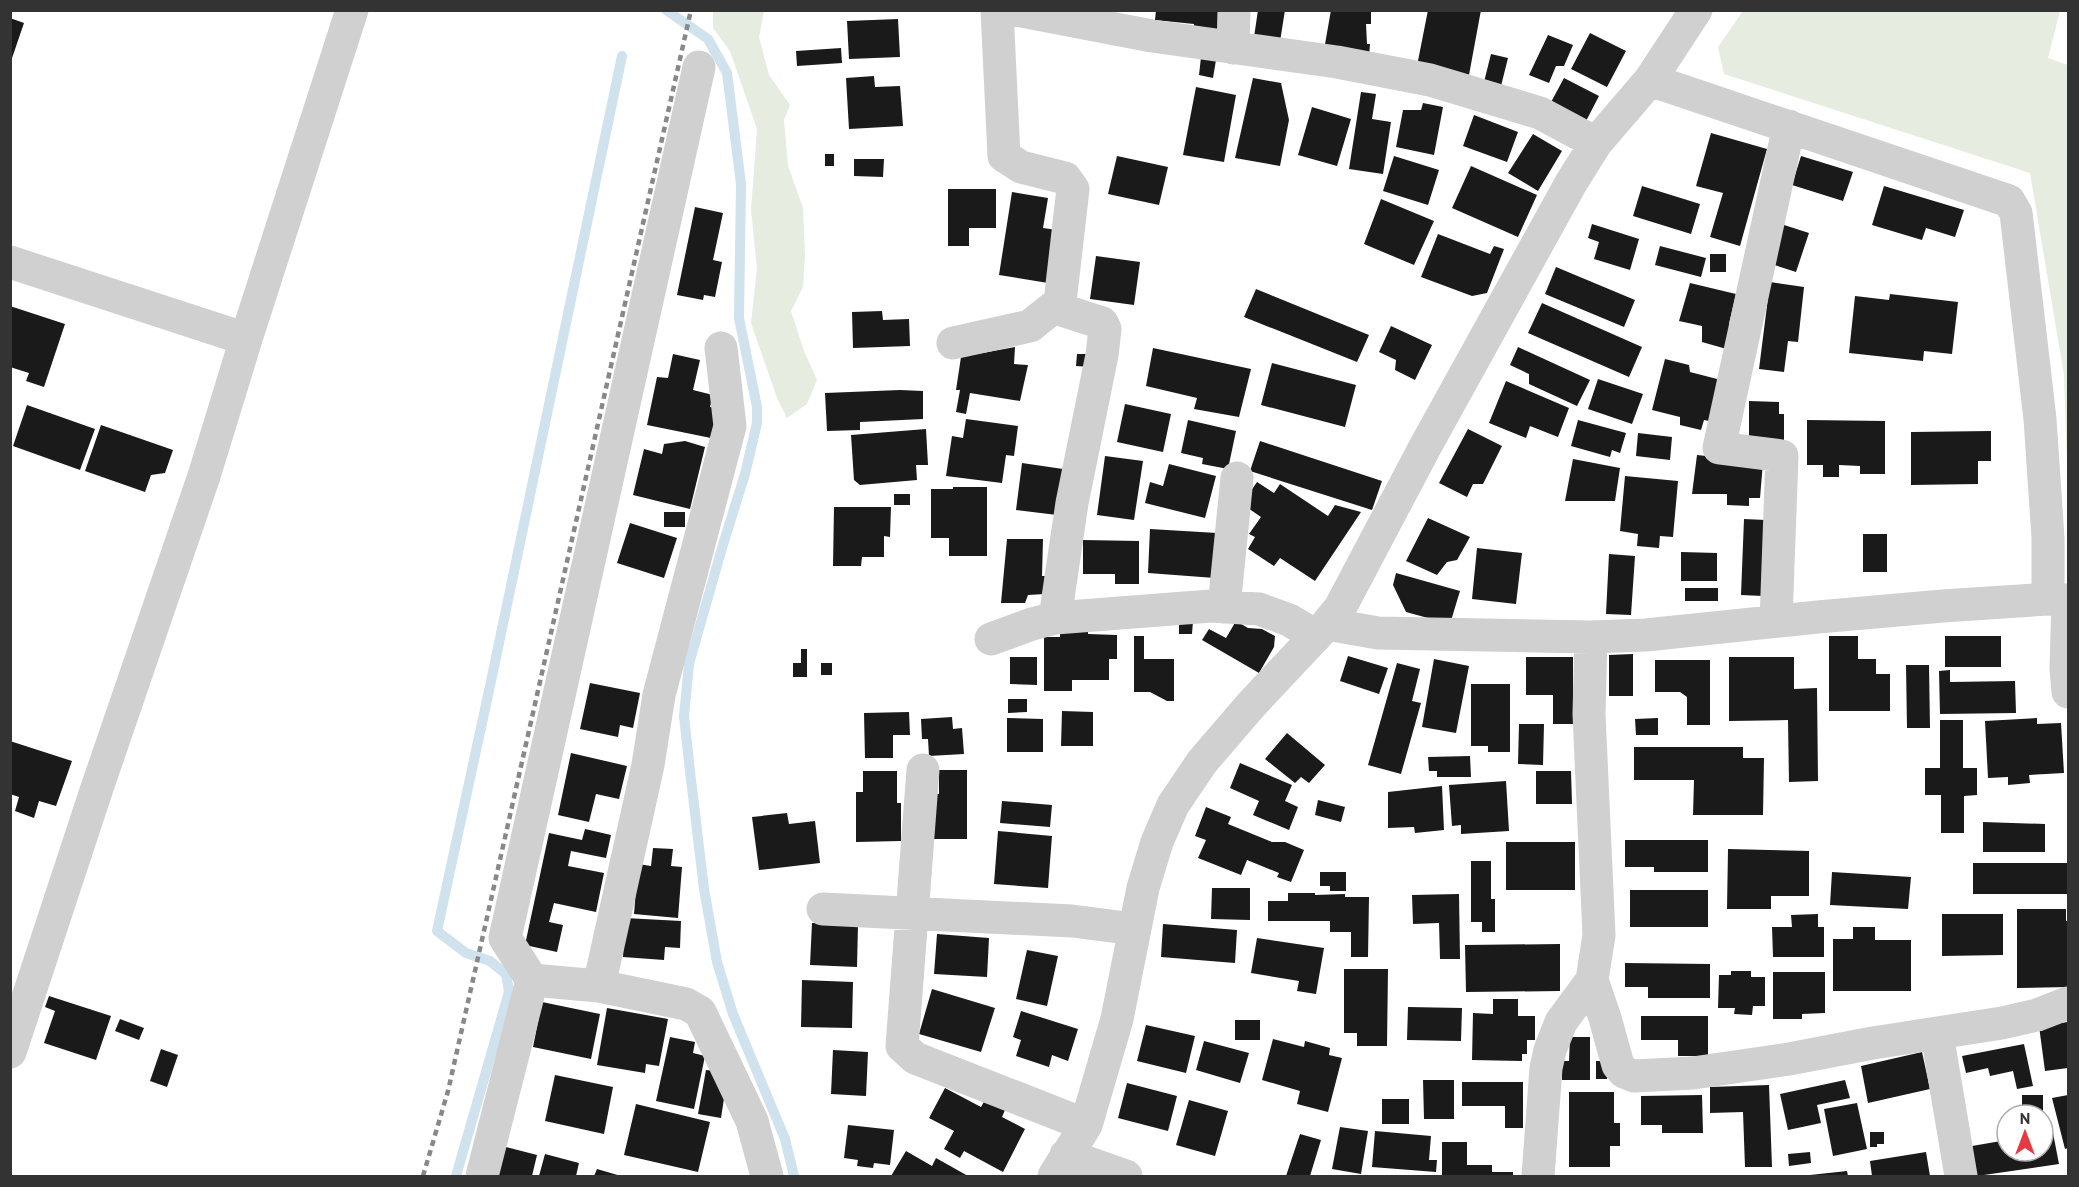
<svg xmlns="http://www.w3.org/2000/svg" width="2079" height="1187" viewBox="0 0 2079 1187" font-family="'PT Sans',sans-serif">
<rect width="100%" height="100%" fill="#fff"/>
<path fill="#e6ecdf" d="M713 11H764L759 37 769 75 790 105 784 120 788 166 803 208 805 255 803 287 791 311 804 351 817 380 807 404 787 418 777 398 751 323 757 268 751 210 757 129 730 51 713 28Z
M1743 11H2060L2048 58 2068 65V495L2064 375 2030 173 1724 74 1718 47Z"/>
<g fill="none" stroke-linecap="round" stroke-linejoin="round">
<path stroke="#cfe2ee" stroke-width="10" d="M666 10 708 39 727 73 741 184 739 318 757 407V423L745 474 722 548 689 664 684 716 690 771 704 889 717 962 733 1014 785 1139 794 1176
M456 1176 509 992 506 974 490 961 466 953 437 931 490 686 622 56"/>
</g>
<path fill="#1a1a1a" d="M1156 10H1225L1222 35 1194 32V24L1155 20Z
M1258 10H1285L1279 48 1253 44Z
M1331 10H1371V24H1366L1367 44H1370L1369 57 1324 50Z
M1428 10H1481L1469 75 1417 66Z
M10 18 24 23 11 61H10Z
M898 19 900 57 849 59 847 21Z
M1590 33 1626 51 1607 87 1571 69Z
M1548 35 1573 45 1564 66H1556L1549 83 1529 75Z
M841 48 842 63 797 66 796 51Z
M1491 54 1508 58 1500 90 1483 86Z
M1201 57 1216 60 1213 78 1199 75Z
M874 76 875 87 900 86 903 126 849 129 846 78Z
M1253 78 1281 83 1289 120 1280 166 1235 158Z
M1564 78 1599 96 1585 123 1550 104Z
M1196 87 1236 95 1224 162 1183 155Z
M1361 92 1376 94 1372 119 1391 122 1383 174 1349 169Z
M1423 103 1443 107 1434 155 1396 147 1403 110H1421Z
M1312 107 1351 119 1337 166 1298 155Z
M1474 115 1518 132 1507 162 1463 146Z
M1711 133 1767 149 1740 246 1710 237 1723 193 1696 186Z
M1533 134 1562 151 1538 191 1508 173Z
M825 154H834V166H825Z
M1117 156 1168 167 1159 205 1108 194Z
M1394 156 1439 170 1428 205 1383 191Z
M1801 156 1853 172 1843 201 1792 185Z
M854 159H884L883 177 854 176Z
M1471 166 1537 195 1518 237 1452 208Z
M1642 186 1700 204 1691 234 1633 216Z
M1884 186 1964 210 1955 237 1926 228 1922 240 1872 225Z
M948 189H996V228H969V246H948Z
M1012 192 1048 198 1043 228 1057 230 1048 283 999 275Z
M1381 199 1434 221 1414 265 1364 244Z
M695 207 723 213 713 260 722 262 715 297 704 295 703 300 677 295Z
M1592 224 1639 239 1630 270 1594 259 1599 242 1588 238Z
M1781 224 1809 233 1796 272 1768 263Z
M1438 234 1490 254 1494 246 1504 249 1487 293 1472 296 1421 277Z
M1660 246 1706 258 1701 277 1655 265Z
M1710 254H1726V272H1710Z
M1096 256 1140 262 1134 305 1090 299Z
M1556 267 1635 300 1624 327 1545 294Z
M1770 282 1804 287 1798 342 1788 341 1784 372 1759 369Z
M1690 283 1736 294 1729 324 1737 327 1730 350 1702 342V326L1679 321Z
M1256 289 1369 335 1357 362 1244 317Z
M1890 294 1958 302 1952 354 1924 351 1923 361 1849 353 1855 296 1889 300Z
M1542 303 1642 347 1629 377 1528 333Z
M10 306 65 324 44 387 26 381 29 373 10 367Z
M882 311 883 320 909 319 910 346 853 348 852 312Z
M1391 326 1432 345 1415 380 1395 370 1396 360 1379 352Z
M1015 347 1014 364 1028 365 1020 401 970 393 966 414 956 412 960 390H956L961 357Z
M1518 347 1590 380 1577 406 1529 384V374L1510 365Z
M1153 348 1251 369 1239 417 1194 409 1197 398 1146 386Z
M673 354 700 360 693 390 713 395 710 407 718 408 711 438 647 425 657 377 668 378Z
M1077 354H1090V367L1076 366Z
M1665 359 1689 365 1690 372 1721 380 1714 422 1704 420 1701 430 1680 425V417L1652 410Z
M1272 363 1356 385 1345 427 1261 405Z
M1598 379 1643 394 1632 424 1588 409Z
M1506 381 1569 408 1558 437 1530 426 1526 438 1489 423Z
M900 390 923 391V419L860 422V430L827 431 825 393Z
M1749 401 1779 402V414H1784V441H1749Z
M1125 404 1171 414 1163 452 1117 442Z
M27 405 95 429 80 470 13 446Z
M966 419 1018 426 1014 456 1006 455 1002 483 946 476 952 436 963 438Z
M1188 420 1236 431 1228 469 1202 464 1203 458 1181 453Z
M1578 420 1626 433 1620 453 1612 450 1610 457 1571 446Z
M1807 420 1885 421V474H1860V466L1839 465V477H1823V465H1807Z
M101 425 173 450 165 473 151 475 145 492 85 471Z
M926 429 928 465H916L917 480 860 485 854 480 851 435Z
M1468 429 1502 446 1483 484H1473L1467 497 1439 483Z
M1991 431V461H1978V484L1911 485V432Z
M1638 433 1672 437 1670 460 1636 456Z
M685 441 705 447 690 509 633 495 644 449 662 454 664 444Z
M1260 441 1382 481 1372 510 1250 471Z
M1697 455 1763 462 1760 498H1749V506L1727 505V494H1692Z
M1105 456 1143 461 1134 520 1097 515Z
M1573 459 1620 468 1615 501H1565Z
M1022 463 1063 469 1057 515 1016 510Z
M1169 464 1216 476 1205 518 1145 503 1150 482 1163 486Z
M1625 476 1678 481 1673 537 1660 536 1659 548 1637 546 1638 534 1620 531Z
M1257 482 1274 493 1280 484 1328 516 1335 505 1361 512 1315 581 1280 558 1274 566 1248 549 1255 537 1249 534 1261 517 1242 504Z
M953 487H987V556H949V538H931V489H953Z
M894 494H910V505H894Z
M834 507H891L890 537 884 536V557H862L861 566H833Z
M664 512H685V527H664Z
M1428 518 1470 537 1457 560 1447 562 1437 575 1406 561Z
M1744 519 1766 520 1763 596 1741 595Z
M630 523 677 538 664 578 617 563Z
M1150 529 1217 533 1215 578 1148 573Z
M1863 534H1887V572H1863Z
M1007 539H1043L1042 576H1045V594L1028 595 1025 603H1001Z
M1083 540 1139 541V584H1115V574H1083Z
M1477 548 1522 553 1516 604 1472 599Z
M1681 552 1717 553V581H1681Z
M1609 554 1635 556 1631 615 1606 614Z
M1396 573 1460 591 1450 624 1406 612 1393 585Z
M1685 588H1718V601H1685Z
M1179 621H1193L1192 634H1179Z
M1236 621 1248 628 1262 629 1275 636 1274 647 1259 673 1202 640 1209 629 1226 638Z
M1060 631H1088V634L1117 635V659H1109V680H1072V691H1044V637H1060Z
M1134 636H1144V659H1174V701H1167L1150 692H1134Z
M1829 636H1858V659H1876V674H1890V711H1829Z
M1945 636H2001V667H1945Z
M801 649H807V677H793V663H801Z
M1633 654V696H1609V655Z
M1348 656 1388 668 1379 694 1340 681Z
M1010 657H1037V685L1010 684Z
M1526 657H1573V724H1553V695H1526Z
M1729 657H1794V689L1817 688 1818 781 1789 782 1788 720 1729 721Z
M1434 659 1469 666 1456 733 1422 727Z
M1655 660H1710V725H1687V697L1680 692H1655Z
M821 663H832V675H821Z
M1397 663 1420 669 1412 701 1421 703 1401 774 1368 765Z
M1906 665H1929L1930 728H1907Z
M1950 670V682L2015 681 2016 713 1940 714 1939 671Z
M590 683 640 693 633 728 620 725 618 737 580 729Z
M1471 684H1510V752H1488V746H1471Z
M1008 699H1027V712L1008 713Z
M1062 711 1093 712V746H1061Z
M909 712 910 735H893V758H865L864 713Z
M952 717 953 729 962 728 964 754 929 756 928 739H922L921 719Z
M1007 718 1043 719V752H1007Z
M1658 718V735H1636L1635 719Z
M2037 718V724L2061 723 2064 773 2029 775 2030 783 2008 785V777L1988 778 1985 721Z
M1940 720H1963V768H1977V795L1964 796V833H1941V795H1925V768H1940Z
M1519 724H1544L1543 765 1518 764Z
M1287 733 1325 765 1309 783 1301 777 1295 783 1265 759Z
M10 741 72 761 56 806 39 801 34 818 15 811 19 797 10 794Z
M1634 747H1743V758H1764L1763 815H1693L1694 780H1634Z
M571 753 627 766 619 799 596 794 589 822 558 815Z
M1470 756 1471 777H1437V771H1429L1428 757Z
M1240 763 1292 785 1285 801 1298 807 1289 830 1253 815 1259 801 1230 788Z
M939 770H967V839H930V794H939Z
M863 771H897V803H901V841L856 842V792H863Z
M1536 771H1571L1572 804H1536Z
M1506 781 1509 831 1461 834V825L1452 826 1449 785Z
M1442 786 1444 830 1415 833 1414 827 1388 828V792Z
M1318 800 1345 807 1341 822 1315 815Z
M1002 801 1052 805 1050 827 1000 823Z
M1206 807 1231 817 1228 824 1272 842H1285L1304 850 1291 882 1277 877 1279 873 1247 860 1241 875 1198 858 1206 840 1195 836Z
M787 813 789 824 815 821 820 863 759 870 752 817Z
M1983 822 2045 824V852H1983Z
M585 829 611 835 606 858 571 851 568 866 604 873 596 912 554 903 549 922 563 925 557 952 525 945 549 833 582 840Z
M998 831 1052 836 1048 888 994 884Z
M1625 840H1708V872H1654V867H1625Z
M1506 842H1575V890H1506Z
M653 848 673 849 671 866 682 867 678 918 634 914 638 864 651 866Z
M1728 849 1809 851V896H1771V909H1727Z
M1471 861H1491V899H1495V932H1482V922H1471Z
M1973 863H2068V894H1973Z
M1320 872H1346V891H1330V886H1320Z
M1832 872 1911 877 1908 909 1830 905Z
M1212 888H1250V920L1211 919Z
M1630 890H1708V927H1630Z
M1288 893H1315V895L1345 894V897H1369L1368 957H1351V932H1330V921H1268V901H1288Z
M1459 894 1460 959H1440L1439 923 1413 924 1412 895Z
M2017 909H2066V921H2068V987L2017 988Z
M1818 914V927H1824V957H1773L1772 927H1792L1791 915Z
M1942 914H2003V955L1942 956Z
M625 918 681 921 680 948 665 947 664 960 623 957Z
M812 923 858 924 857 967 810 965Z
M1163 924 1237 930 1235 963 1161 957Z
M1853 927H1875V940H1911V991H1833V939H1853Z
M937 934 989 938 987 977 934 974Z
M1257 938 1324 948 1316 994 1297 991 1299 981 1251 973Z
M1560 944V991L1466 992 1465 945Z
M1027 950 1058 956 1047 1006 1016 999Z
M1625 963 1710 964V998H1648V987H1625Z
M1344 969H1388L1387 1046H1357V1033H1344Z
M1731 971H1751V977H1765V1006H1753L1752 1015 1734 1014 1735 1008H1718L1719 975H1731Z
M1773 972H1825V1013L1802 1014V1019H1773Z
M802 980 853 982 852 1028 801 1027Z
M932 989 995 1008 981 1052 919 1034Z
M49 996 111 1016 96 1060 44 1043 55 1011 45 1007Z
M1493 999H1518V1016H1535V1040H1527V1054H1522V1061L1472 1060 1473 1013 1493 1014Z
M542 1002 600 1014 591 1059 533 1047Z
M1408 1007 1462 1008 1461 1041 1407 1040Z
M607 1008 668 1019 659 1066 646 1064 645 1073 597 1065Z
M1021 1011 1078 1029 1068 1061 1052 1055 1049 1067 1016 1056 1021 1040 1013 1037Z
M1641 1016H1708V1056H1678V1040H1641Z
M120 1019 144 1028 139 1040 115 1031Z
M1235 1020H1260V1040H1235Z
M2068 1022V1068L2045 1071 2039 1026Z
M1146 1025 1195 1036 1186 1073 1137 1061Z
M670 1037 695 1042 693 1053 705 1056 694 1109 656 1101Z
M1570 1037H1590V1080H1562V1061H1569Z
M1273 1039 1304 1047 1305 1041 1330 1048 1329 1055 1342 1058 1328 1112 1297 1104 1300 1091 1262 1080Z
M1204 1041 1249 1053 1240 1083 1196 1070Z
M2024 1044 2033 1086 2017 1089 2013 1071 1990 1076 1988 1068 1966 1073 1962 1056Z
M161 1049 178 1055 167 1087 150 1081Z
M833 1050 868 1052 866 1096 831 1094Z
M1922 1052 1930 1089 1868 1103 1861 1066Z
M1596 1061H1607V1079H1596Z
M706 1070 717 1071 725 1092 721 1118 698 1114Z
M555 1075 613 1087 604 1134 545 1121Z
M1423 1080H1454V1119H1424Z
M1845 1080 1850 1098 1817 1105 1821 1123 1788 1130 1780 1094Z
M1462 1082H1523V1128H1505V1106H1462Z
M1127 1083 1177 1096 1168 1131 1118 1118Z
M1769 1085 1772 1167H1745L1743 1112 1710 1113V1087Z
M945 1088 981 1107 985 1100 1005 1110 1002 1117 1025 1129 1003 1172 964 1151 960 1158 944 1149 954 1131 929 1118Z
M1569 1092H1614V1123H1620V1146H1610V1167H1569Z
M1702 1095 1703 1133H1662V1125H1641V1096Z
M2022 1095H2043V1111H2034L2033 1115H2022Z
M2068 1095V1148L2065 1149 2052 1098Z
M1382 1099H1409V1124H1382Z
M1189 1100 1228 1111 1215 1156 1176 1145Z
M1857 1103 1867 1149 1833 1156 1824 1109Z
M636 1104 710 1122 698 1172 624 1155Z
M848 1125 894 1130 890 1165 874 1163 873 1168 857 1166 858 1160 844 1158Z
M1340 1127 1368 1131 1361 1174 1332 1169Z
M1375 1131 1431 1136 1429 1160H1437L1436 1172 1372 1167Z
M1870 1132H1884V1144H1877V1147H1870Z
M2053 1133 2059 1164 1977 1176 1972 1146 2007 1140V1151H2043V1134Z
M1300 1134 1321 1140 1310 1176H1286Z
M1442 1142H1467V1165H1492V1172H1513V1176H1442Z
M506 1147 537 1155 532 1176H490Z
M906 1151 932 1166 936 1158 968 1176H891Z
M1810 1152 1811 1163 1789 1166 1788 1154Z
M1926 1152 1930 1176H1872L1870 1161Z
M545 1154 579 1163 576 1176H539Z
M597 1169 621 1176H594Z
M1847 1171 1848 1176H1811L1810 1175Z"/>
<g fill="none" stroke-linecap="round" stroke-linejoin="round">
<path stroke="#d0d0d0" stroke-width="33" d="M997 10 1004 156 1021 167 1065 178 1073 189 1060 302 1062 310 1102 323 1105 329 1102 355 1072 503 1055 618 1211 606 1259 609 1289 620 1316 636
M1016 10 1152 36 1337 62 1430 80 1540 113 1596 143
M1233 48 1234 10
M1650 80 2009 201 2016 213 2040 419 2048 538V599
M10 262 246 339
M953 343 1030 326 1060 302
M2068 600 2066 669 2068 692
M1224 607 1237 478
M1776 621 1782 456 1719 448 1789 126
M1327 624 1378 633 1591 637 1646 635 1818 617 1943 606 2048 599 2068 600
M991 639 1032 624 1055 618
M923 770 902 1046 915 1058 1086 1125
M823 909 1072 921 1134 929
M532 980 599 986 686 1004 700 1012 752 1121 767 1176
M1592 980 1605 1018 1618 1065 1624 1072 1634 1076 1693 1073 1789 1059 1873 1043 2002 1023 2037 1015 2068 1003
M599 986 648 765 659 695 730 426 721 348
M1937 1034 1961 1176
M10 1052 97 788 204 476 246 339 352 10
M1066 1155 1126 1176
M482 1176 532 980 505 938 699 67
M1054 1176 1086 1125 1117 1019 1143 888 1157 842 1173 805 1202 762 1251 705 1327 624 1340 608 1425 447 1571 183 1596 143 1650 80 1696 10
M1538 1176 1546 1068 1550 1050 1561 1022 1592 980 1599 935 1589 714 1591 637"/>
<path stroke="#888" stroke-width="4.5" stroke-dasharray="6 4.5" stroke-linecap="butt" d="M423 1176 448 1091 691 10"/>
</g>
<rect width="2079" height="1187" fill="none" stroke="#333333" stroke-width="24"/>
<g transform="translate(2025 1133)"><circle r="28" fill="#ffffff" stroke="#adadad" stroke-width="1.5"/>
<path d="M0-4.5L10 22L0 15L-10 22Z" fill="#e63946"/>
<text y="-9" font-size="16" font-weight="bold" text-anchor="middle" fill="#333333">N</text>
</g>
</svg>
